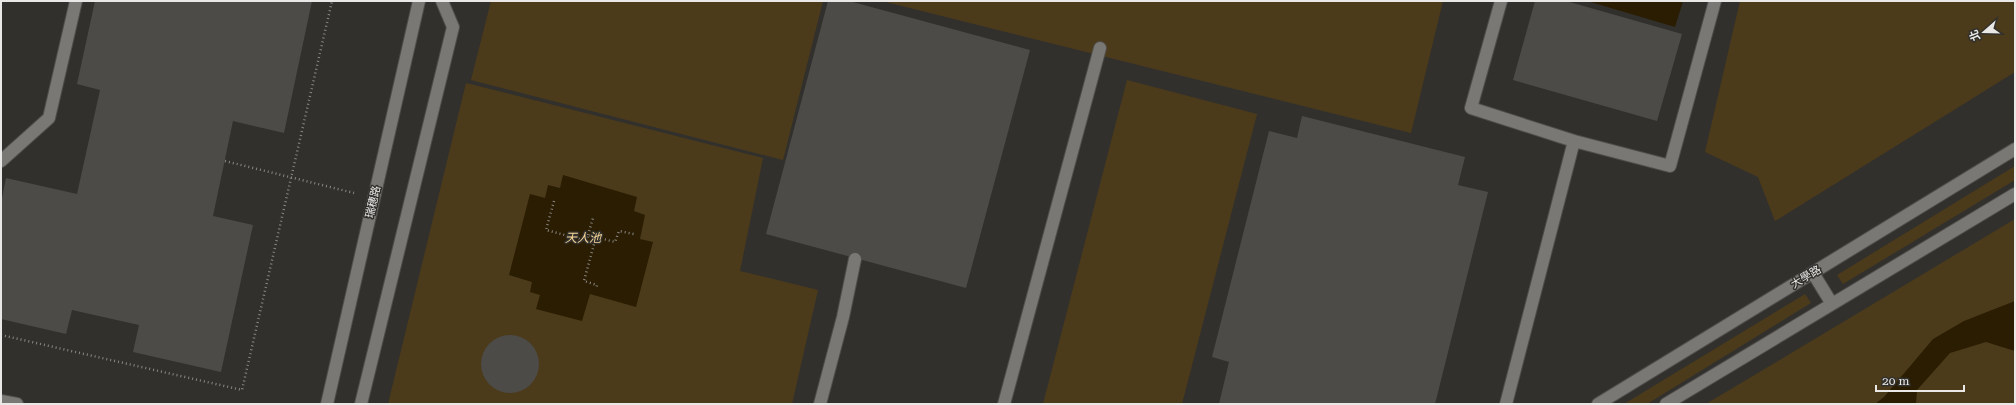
<svg xmlns="http://www.w3.org/2000/svg" width="2016" height="405" viewBox="0 0 2016 405" font-family="'Roboto Serif','Noto Sans TC',serif">
<rect width="100%" height="100%" fill="#32302d"/>
<path fill="#4c3b1a" d="M491 1H823L783 160 471 80Z
M882 1H1443L1411 133Z
M1740 1H2015V72L1775 221 1758 177 1705 152Z
M1127 80 1257 114 1182 404H1043Z
M466 83 763 158 740 271 818 290 792 404H388Z
M2015 166V180L1843 284 1837 275Z
M2015 219V404H1706Z
M1805 294 1811 303 1647 404H1624Z"/>
<path fill="#2a1d02" d="M1587 1H1683L1675 27Z
M563 175 637 197 634 211 645 215 640 239 653 242 636 307 590 294 582 321 536 309 540 295 530 292 532 282 509 275 530 194 545 198 548 185 560 188Z
M2015 301V351L1986 342 1950 353 1917 390 1916 404H1875L1884 397 1933 339 1964 321Z"/>
<path fill="#4d4b48" d="M95 1H312L284 133 233 121 213 216 253 225 221 372 133 352 139 325 72 310 66 334 1 319V203L6 178 77 194 100 90 77 84Z
M828 1H849L1030 50 966 288 766 234Z
M1535 1H1566L1682 34 1657 121 1513 80Z
M1302 116 1465 157 1458 185 1488 192 1435 404 1406 403V404H1219L1229 362 1212 357 1269 131 1297 138Z
M481 364a29 29 0 1 1 58 0a29 29 0 1 1-58 0Z"/>
<g fill="none" stroke-linecap="round" stroke-linejoin="round">
<g stroke="#504e4c" stroke-width="14">
<path id="street" d="M1501 1 1471 108 1574 141 1506 404
M1574 141 1670 166 1715 1
M1 161 49 118 76 1
M1813 273 1832 304
M1 401 17 404
M327 404 419 1
M361 404 453 27 442 1
M820 404 843 317 855 259
M1004 404 1100 48
M1598 404 2015 149
M1666 404 2015 194"/>
</g>
<path stroke="#898785" stroke-width="2.5" stroke-dasharray="1 3" stroke-linecap="butt" d="M225 161 354 193
M554 201 546 230 587 241 588 235 615 242 619 231 634 234
M588 235 593 218
M587 241 594 244 584 281 597 285 596 289
M1 335 242 390 332 1"/>
<use href="#street" stroke="#7a7874" stroke-width="12"/>
</g>
<g text-anchor="middle" dominant-baseline="central" stroke-width="3" stroke-linejoin="round" paint-order="stroke">
<g font-size="11" fill="#e9e8e6" stroke="#32302d">
<text transform="translate(373 202) rotate(-77)">瑞穗路</text>
<text transform="translate(1806 277) rotate(-31)">大學路</text>
</g>
<g font-size="12" font-style="italic" fill="#f8d798" stroke="#32302d">
<text x="583" y="238">天人池</text>
</g>
</g>
<rect width="2016" height="405" fill="none" stroke="#e9e8e6" stroke-width="4"/>
<g transform="translate(1984 32) rotate(250)" stroke="#32302d" stroke-width="3" paint-order="stroke">
<path d="M0-3L7 15L0 10L-7 15Z" fill="#e9e8e6"/>
<text y="-6" font-size="11" font-weight="bold" text-anchor="middle" fill="#e9e8e6">北</text>
</g>
<path d="M1876 385v6h88v-6" fill="none" stroke="#e9e8e6" stroke-width="2"/>
<text x="1882" y="385" font-size="12" fill="#e9e8e6" stroke="#32302d" stroke-width="3" paint-order="stroke">20 m</text>
</svg>
